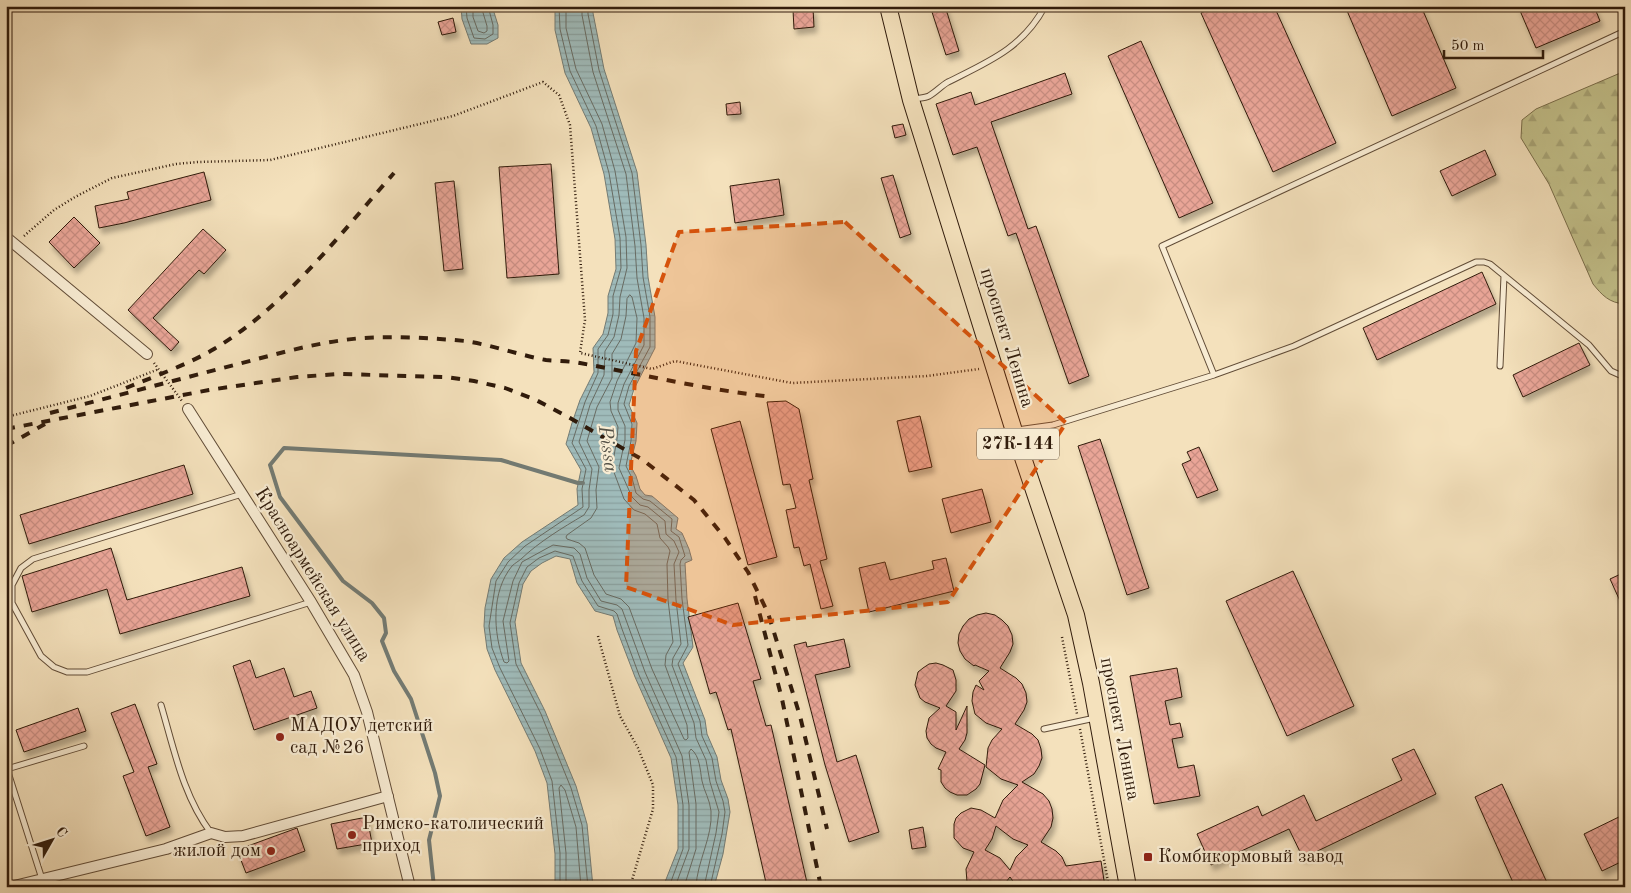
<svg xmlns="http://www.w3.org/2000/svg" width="1631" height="893" viewBox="0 0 1631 893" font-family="'Old Standard TT',serif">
<defs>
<pattern id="forest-firs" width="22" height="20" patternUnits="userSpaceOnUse" patternTransform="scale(1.25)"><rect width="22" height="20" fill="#c3c18b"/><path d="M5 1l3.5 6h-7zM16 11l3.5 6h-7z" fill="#a8a577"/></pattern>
<pattern id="water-rules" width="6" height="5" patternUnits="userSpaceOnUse" patternTransform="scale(1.25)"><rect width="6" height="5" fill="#9fbbba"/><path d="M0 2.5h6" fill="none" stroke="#89a09f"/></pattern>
<pattern id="building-cross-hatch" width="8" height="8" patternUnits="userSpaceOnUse" patternTransform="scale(1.25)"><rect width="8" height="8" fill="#e9a597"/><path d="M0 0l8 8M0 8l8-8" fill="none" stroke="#c88d81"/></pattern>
<filter id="shadow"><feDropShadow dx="3" dy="5.5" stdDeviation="2.5" flood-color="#0004"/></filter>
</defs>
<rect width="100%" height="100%" fill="#f4e1bc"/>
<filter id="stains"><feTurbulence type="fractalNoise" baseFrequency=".004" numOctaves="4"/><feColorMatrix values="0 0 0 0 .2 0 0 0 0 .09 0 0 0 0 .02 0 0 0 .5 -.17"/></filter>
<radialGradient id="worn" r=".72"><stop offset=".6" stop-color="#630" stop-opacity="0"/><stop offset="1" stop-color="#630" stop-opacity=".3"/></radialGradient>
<path fill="url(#forest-firs)" stroke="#7a6e4b" d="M1625 71V304C1609 303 1602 295 1593 284L1549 184 1521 138 1522 120 1536 109Z"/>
<path fill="url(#water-rules)" stroke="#737b74" d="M461 6H492L498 25V38L487 44H471L462 19Z
M555 6H593V13L604 69 637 172 646 245 648 277 655 317V348L634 389 629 405 637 423 636 441 630 465 636 476 640 489 645 495 652 496 678 518 676 529 682 533 689 549 692 560 685 563 687 599 693 647 683 663 705 720 707 734 717 757 721 780 728 799 730 812 723 854 714 887H663L678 849V805L671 758 635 677 617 630 613 616 595 611 577 583 570 559 556 556 542 563 531 571 523 584 515 622 521 663 545 711 576 786 587 824 593 887H555V854L547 783 535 751 495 670 487 649 484 626 485 608 491 579 504 558 522 542 578 505 577 489 581 470 566 444 572 423 580 400 594 372 593 348 603 334 608 313V296L616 269 615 239 604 174 591 128 565 73 555 30Z"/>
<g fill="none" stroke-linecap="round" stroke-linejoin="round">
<path stroke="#686b62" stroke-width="1" d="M466 6 467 18 474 38 485 39 493 34V25L488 6
M473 6V17L478 31 484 33 487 31V26L481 6
M559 6 560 29 570 71 596 126 609 173 620 238 621 268 613 296V314L608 335 598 349V373L585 402 572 443 586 469 582 489 583 507 525 546 508 562 496 581 489 626 492 648 500 668 540 749 552 781 560 853V887
M566 6V28L576 69 602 124 615 171 626 237 627 268 620 297 619 315 614 337 605 351 604 375 590 405 579 442 592 469 589 490V507L584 515C562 528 539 542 521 559 519 561 515 563 512 566 491 592 493 632 504 662L507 663 509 661 503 621 513 581 522 562 553 545 574 548 580 554 587 578 601 601 617 605 622 609 645 672 682 756 689 805V849L675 887
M582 6V15L593 72 626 174 635 246 637 278 644 318V345L624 384 618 403V410L625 426V440L619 468 632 497 640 505 648 507 665 521 666 534 674 541 679 552 674 564 676 600 681 644 673 658 672 665 694 723 696 738 706 760 710 782 719 812 716 833 704 887
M588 6V14L599 70 632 173 641 245 643 277 650 317V347L629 386 624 404 632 424 631 441 626 466 632 478 636 493 643 499 650 501 672 519 671 531 679 537 685 556 681 560 680 564 682 599 688 645 678 664 700 721 702 736 712 758 716 781 723 801 725 812 722 834 710 887
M630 295 632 297 637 318 636 343 617 381 610 402 611 411 618 427 617 439 612 467 624 499 634 510 645 514 657 524 660 538 668 547 670 551 667 564 668 600 673 642 666 655 665 665 687 725 688 738 686 740 684 739 652 669 629 607 621 599 606 594 594 575 585 548 579 543 567 539 566 537 567 535 591 518 597 508 596 490 599 467 587 441 597 407 612 378V354L621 339 626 316 627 299Z
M566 887V853L559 788 561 785 565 790 576 827 581 887
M588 887 582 825 571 788 541 714 516 664 510 623 519 583 527 567 539 558 555 551 573 556 582 581 598 606 614 611 617 614 622 629 639 675 676 757 683 805V849L669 887
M684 887 696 849V804L689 752 691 749C700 756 700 770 702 781 704 791 710 800 711 811 713 837 697 861 696 887"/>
<path stroke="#737b74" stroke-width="4" d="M434 887 429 840 440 796 435 773 411 699 394 671 382 641 386 633 384 618 372 603 343 581 280 497 270 465 284 448 501 460 578 483H583"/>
</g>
<path fill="url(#building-cross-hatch)" stroke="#301b0b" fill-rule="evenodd" filter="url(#shadow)" d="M938 6H945L959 51 946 55 931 9Z
M1216 6H1274L1336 143 1273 172 1201 13Z
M1345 6H1421L1456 88 1392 116Z
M1518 6H1594L1600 21 1536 48Z
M813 8 814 27 794 29 793 10Z
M453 18 456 32 442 35 438 22Z
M1141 41 1213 203 1179 218 1108 56Z
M1065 73 1072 94 991 122 1028 229 1036 226 1089 376 1069 384 1016 233 1008 236 977 147 953 155 936 104 971 92 975 105Z
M740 102 741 114 727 115 726 104Z
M903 124 906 135 895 138 892 126Z
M1485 150 1496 175 1452 196 1440 171Z
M551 164 559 274 507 278 499 167Z
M204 172 211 200 124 223 99 228 95 206 129 199 127 192Z
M893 175 911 234 900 238 881 178Z
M779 179 784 215 735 223 730 186Z
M454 181 463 269 444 271 435 183Z
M74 217 100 243 74 268 49 242Z
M203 229 226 250 204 274 199 270 153 318 179 342 171 351 128 310Z
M1482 272 1496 304 1377 360 1363 328Z
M1579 343 1590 365 1523 397 1513 375Z
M786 401 799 409 813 479 809 480 827 559 820 561 833 606 821 609 810 564 804 566 799 547 794 548 786 510 796 508 790 484 783 485 767 402Z
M920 416 932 467 909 472 897 421Z
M740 421 777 557 748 565 711 429Z
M1100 439 1149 588 1127 595 1078 446Z
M1199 447 1218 490 1197 498 1182 464 1191 460 1187 452Z
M184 465 193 494 29 544 20 515Z
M982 489 991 522 951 533 942 499Z
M111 548 127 600 242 567 250 596 120 634 107 589 32 612 22 576Z
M946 558 954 591 869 612 859 568 885 562 890 580 934 569 932 561Z
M1293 571 1354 706 1287 736 1226 601Z
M1625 572V612L1610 579Z
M738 603 761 679 753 681 766 726 771 725 808 887H767L731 729 728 730 716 692 710 694 688 617Z
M986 613 995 615 1002 620 1008 626 1012 635 1013 644 1010 652 1000 668 1016 678 1022 684 1026 693 1027 702 1024 710 1015 724 1032 734 1038 740 1041 749 1042 758 1039 766 1034 774 1022 782 1043 794 1049 801 1052 809 1053 818 1051 827 1041 842 1056 851 1062 857 1066 866 1101 861 1105 887H1017L1010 877 1002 887H969L967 882 966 869 974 852 963 848 954 838V824L956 818 961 813 971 808 981 810 995 818 1003 800 1018 785 1001 779 986 767 988 748 992 740 1002 729 986 723 975 714 972 701 973 692 976 685 984 690 979 681 989 671 975 665 974 666 965 659 960 651 958 643 959 634 963 626 969 619 977 615ZM996 826 1013 839 1028 845 1016 857 1010 870 1000 858 985 850 992 839Z
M844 639 850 667 815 675 837 762 856 755 879 832 849 842 825 765 794 645 806 642 807 647Z
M250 660 256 678 284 668 294 697 311 691 317 708 254 730 233 666Z
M936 663 943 665 953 670 956 680V691L946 706 956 712V730L967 706V733L965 740 959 749 985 765 980 784 976 789 967 795H957L950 792 945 788 941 782V770L938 769 946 752 936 748 931 744 927 738 926 731 929 718 940 708 925 702 920 698 915 685 918 672 923 668 929 664Z
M1177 668 1182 697 1165 701 1170 725 1180 723 1183 737 1172 739 1178 768 1194 765 1200 796 1154 804 1130 676Z
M135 704 157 764 148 767 170 827 146 836 123 776 134 772 111 713Z
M78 708 86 731 24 752 16 730Z
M1414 749 1436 794 1303 858 1289 829 1211 865 1197 834 1258 806 1262 816 1304 795 1316 821 1402 780 1392 759Z
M1502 784 1549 887H1515L1475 797Z
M1625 814V860L1602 871 1584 834Z
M367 817 372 843 337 849 331 824Z
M923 827 926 847 912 849 909 830Z
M297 828 305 851 246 873 237 850Z"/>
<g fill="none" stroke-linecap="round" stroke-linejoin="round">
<g stroke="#614c37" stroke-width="7">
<path id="service" d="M6 11 11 6
M914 99C919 98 925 98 929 96 936 92 941 86 948 82 988 62 1023 48 1045 6
M1500 366 1504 276
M1214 375 1294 346 1476 262H1484L1490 264 1589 345 1611 371 1620 375H1625
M1017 430 1053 425 1214 375 1162 246 1625 31
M242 494 33 559 21 568 12 585V603L41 656 54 667 67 672H87L311 602
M161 705C174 749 183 796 211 833
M1044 729 1095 718
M42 879 7 769 84 746"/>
</g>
<g stroke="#614c37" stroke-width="12">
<path id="minor" d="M6 237 147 354
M188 409 311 602 354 675 367 712 410 887
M10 887 166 849 211 833 225 837 243 836 388 796"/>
</g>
<g stroke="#301b0b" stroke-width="18">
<path id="primary" d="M888 6 911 100 1014 431 1076 615 1091 683 1128 887"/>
</g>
<path stroke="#301b0b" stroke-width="2.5" stroke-dasharray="1 2.5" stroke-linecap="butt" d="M144 6 150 8 160 6
M24 236 54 210 75 197 112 178 176 164 198 162 270 160 453 116 543 82 559 95 570 125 585 320 580 353 652 369 675 361 792 383 927 376 979 369
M154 363 182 401
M6 417 90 396 159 369
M598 636 620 716 638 748 653 785V809L630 887
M1062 637 1077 714
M1080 729 1109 887"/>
<use href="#service" stroke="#f8ecd3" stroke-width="5"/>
<use href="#minor" stroke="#f8ecd3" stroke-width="10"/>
<use href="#primary" stroke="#f4e1bc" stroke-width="16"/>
<path stroke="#301b0b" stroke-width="4" stroke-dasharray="9 9" stroke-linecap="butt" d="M126 388C155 376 187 365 214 349 285 307 340 234 394 173
M50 413 288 351C313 345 337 340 363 338 393 336 434 338 465 341 492 345 519 355 546 360 557 361 569 361 580 363 644 375 708 390 773 397
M6 429 209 390 297 377 339 374 446 377 474 381 505 388 536 400 570 418 643 460 694 500 725 538 748 572 768 613 800 716 827 829
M6 446 45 424
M755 596 782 699 821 887"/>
</g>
<path fill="#d6530c" fill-opacity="0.2" stroke="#d6530c" stroke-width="4" stroke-dasharray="10 6" stroke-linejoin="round" d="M845 222 1066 423 948 602 733 625 626 587 636 351 679 232Z"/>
<g fill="#8f2418" stroke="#f8ecd3" stroke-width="2">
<circle cx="280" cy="737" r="5"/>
<circle cx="352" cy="835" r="5"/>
<circle cx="271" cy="851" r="5"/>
<rect x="1143" y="852" width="10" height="10" rx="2.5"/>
</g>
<g text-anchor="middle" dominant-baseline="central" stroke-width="4.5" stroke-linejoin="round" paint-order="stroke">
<rect fill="#f8ecd3" stroke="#6c5a47" stroke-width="1" x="977" y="428.5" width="82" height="31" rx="4"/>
<g font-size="18" font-weight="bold" fill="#301b0b">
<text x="1018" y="444">27К-144</text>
</g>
<g font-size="19" fill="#301b0b" stroke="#f8ecd3">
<text transform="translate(1006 338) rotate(73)">проспект Ленина</text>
<text transform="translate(312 575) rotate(58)">Красноармейская улица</text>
<text transform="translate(1119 729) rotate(79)">проспект Ленина</text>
</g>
<g font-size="19" fill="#301b0b" stroke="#f8ecd3" text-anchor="start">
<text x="290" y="726">МАДОУ детский<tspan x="290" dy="22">сад №26</tspan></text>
<text x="362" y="824">Римско-католический<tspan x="362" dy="22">приход</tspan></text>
<text x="261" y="851" text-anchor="end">жилой дом</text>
<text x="1158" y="857">Комбикормовый завод</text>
</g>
<g font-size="20" font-style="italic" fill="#575348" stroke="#f8ecd3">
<text transform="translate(607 449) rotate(82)">Pissa</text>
</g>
</g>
<rect width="1631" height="893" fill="none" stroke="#f4e1bc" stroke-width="25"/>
<rect x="8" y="8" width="1616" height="878" fill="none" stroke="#301b0b" stroke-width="2.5"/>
<rect x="12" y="12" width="1606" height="868" fill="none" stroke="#301b0b"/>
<g transform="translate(52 840) rotate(51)" stroke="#f8ecd3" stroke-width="4" paint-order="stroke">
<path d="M0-4L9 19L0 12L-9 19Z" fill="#301b0b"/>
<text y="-8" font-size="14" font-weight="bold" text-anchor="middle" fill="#301b0b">С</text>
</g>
<path d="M1444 50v8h99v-8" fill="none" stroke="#301b0b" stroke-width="2.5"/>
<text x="1451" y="50" font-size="15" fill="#301b0b" stroke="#f8ecd3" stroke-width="4" paint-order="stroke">50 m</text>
<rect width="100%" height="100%" filter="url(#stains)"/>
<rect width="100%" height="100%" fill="url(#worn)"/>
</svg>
